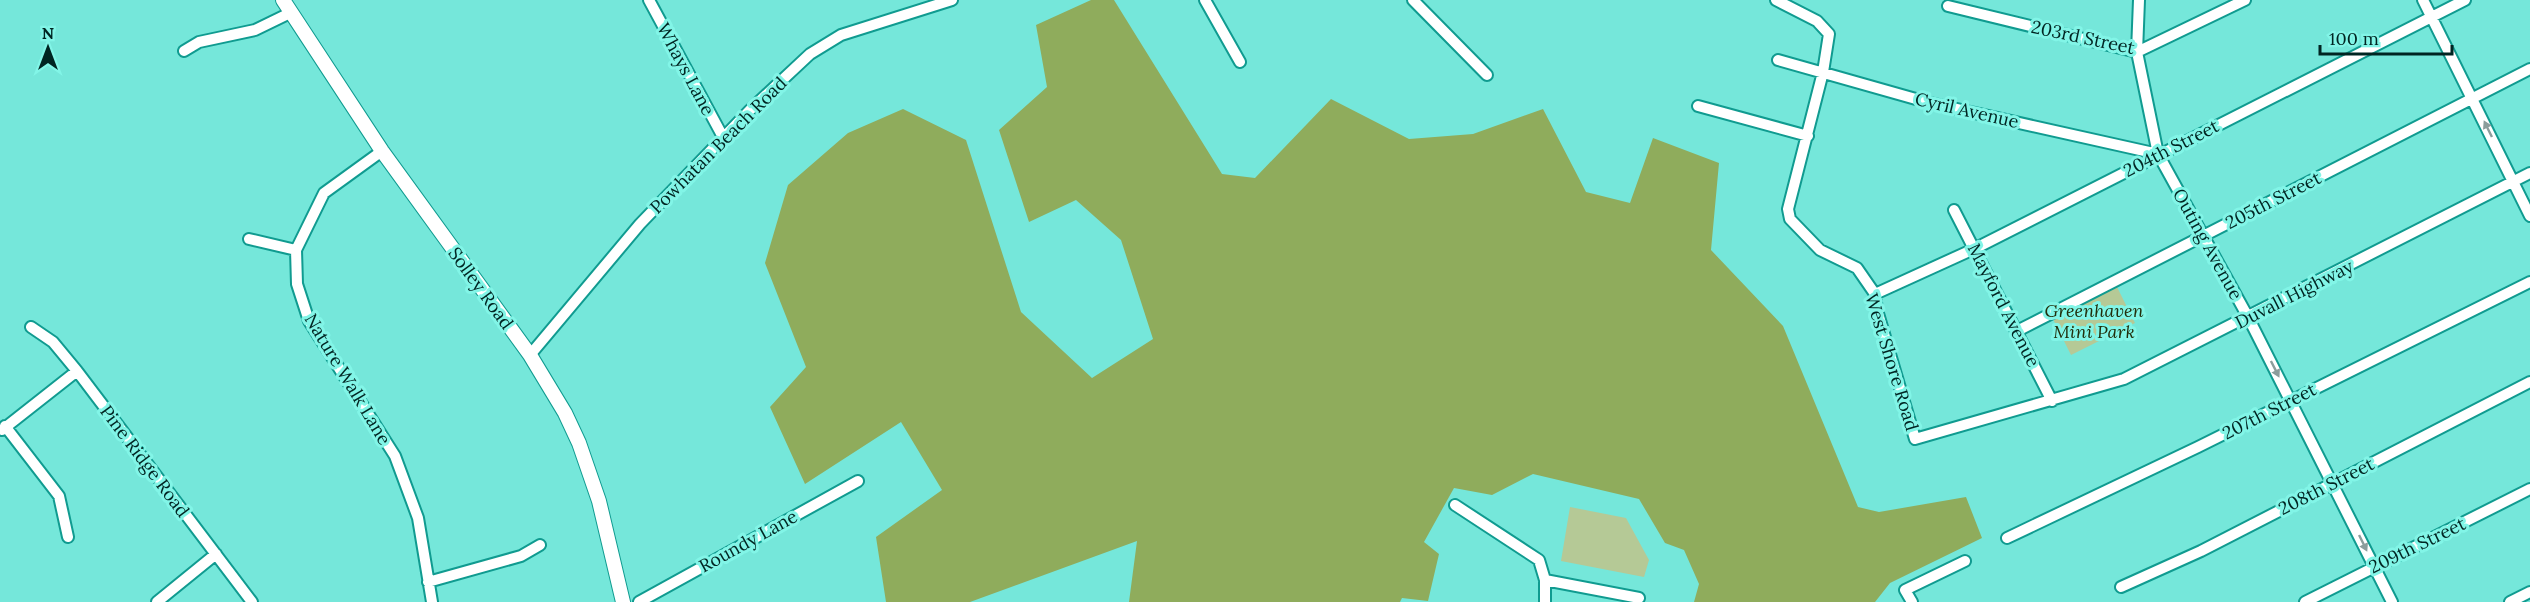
<svg xmlns="http://www.w3.org/2000/svg" width="2530" height="602" viewBox="0 0 2530 602" font-family="Lora,serif">
<rect width="100%" height="100%" fill="#75e7da"/>
<path fill="#b5c996" d="M2117 287 2135 323 2071 355 2053 319Z
M1570 507 1626 518 1649 560 1644 577 1561 561Z"/>
<path fill="#8fac5c" d="M1091 0H1114L1222 174 1255 178 1331 99 1409 139 1473 134 1543 109 1586 192 1630 203 1653 138 1719 163 1711 250 1783 326 1858 507 1879 512 1966 497 1982 538 1890 583 1875 602H1694L1699 584 1684 550 1665 543 1639 499 1533 474 1492 495 1454 488 1424 542 1439 554 1428 601 1402 598 1400 602H1129L1137 541 970 602H886L876 537 942 490 901 422 805 484 770 407 806 367 765 263 788 185 848 133 903 109 966 140 1021 312 1092 378 1153 339 1121 240 1076 200 1029 222 999 130 1047 87 1036 25Z"/>
<g fill="none" stroke-linecap="round" stroke-linejoin="round">
<g stroke="#109b90" stroke-width="14">
<path id="minor" d="M649 0 723 137
M1205 0 1240 62
M1413 0 1487 75
M1776 0 1817 21 1829 34 1823 72 1788 209 1790 219 1820 250 1857 268 1875 294 1877 310 1915 439 2124 379 2530 173
M2139 0 2137 52 2158 154 2248 317 2392 602
M2423 0 2530 216
M1948 6 2137 52 2245 0
M184 51 199 42 255 30 290 13
M1778 60 1930 103 2158 154
M1698 106 1808 136
M382 151 324 193 296 250 297 284 309 321 395 456 418 518 432 602
M1954 210 2052 401
M249 239 296 250
M1875 294 1976 248 2465 0
M31 327 53 342 77 371 252 602
M2017 331 2530 69
M530 355 640 224 750 110 810 54 841 35 952 0
M5 426 59 496 68 537
M2 430 77 371
M1455 505 1539 560 1545 580V602
M2007 538 2198 447 2530 282
M1545 580 1639 598
M428 582 521 556 540 545
M2121 587 2201 551 2530 382
M157 602 216 554
M639 602 858 481
M1912 602 1905 590 1965 561
M2305 602 2530 489
M2510 602 2530 592"/>
</g>
<g stroke="#109b90" stroke-width="16">
<path id="major" d="M283 0 382 151 530 355 565 413 579 443 599 501 623 602"/>
</g>
<use href="#minor" stroke="#fff" stroke-width="10"/>
<use href="#major" stroke="#fff" stroke-width="14"/>
</g>
<defs><path id="oneway-solid" d="M-6-.8H1V-3.2L6.5 0L1 3.2V.8H-6Z" transform="scale(1.5)"/></defs>
<g fill="#8c9d9c">
<use href="#oneway-solid" transform="translate(2488 129) rotate(-116)"/>
<use href="#oneway-solid" transform="translate(2275 369) rotate(63)"/>
<use href="#oneway-solid" transform="translate(2363 543) rotate(64)"/>
</g>
<g text-anchor="middle" dominant-baseline="central" stroke-width="6" stroke-linejoin="round" paint-order="stroke">
<g font-size="18" fill="#002522" stroke="#82f5e7">
<text transform="translate(2083 37) rotate(12)">203rd Street</text>
<text transform="translate(686 69) rotate(62)">Whays Lane</text>
<text transform="translate(1967 110) rotate(13)">Cyril Avenue</text>
<text transform="translate(718 145) rotate(-45)">Powhatan Beach Road</text>
<text transform="translate(2171 148) rotate(-27)">204th Street</text>
<text transform="translate(2273 200) rotate(-27)">205th Street</text>
<text transform="translate(2208 244) rotate(61)">Outing Avenue</text>
<text transform="translate(481 288) rotate(54)">Solley Road</text>
<text transform="translate(2294 294) rotate(-27)">Duvall Highway</text>
<text transform="translate(2004 305) rotate(63)">Mayford Avenue</text>
<text transform="translate(1892 362) rotate(73)">West Shore Road</text>
<text transform="translate(348 379) rotate(59)">Nature Walk Lane</text>
<text transform="translate(2269 411) rotate(-27)">207th Street</text>
<text transform="translate(145 461) rotate(53)">Pine Ridge Road</text>
<text transform="translate(2326 486) rotate(-27)">208th Street</text>
<text transform="translate(748 541) rotate(-29)">Roundy Lane</text>
<text transform="translate(2417 545) rotate(-26)">209th Street</text>
</g>
<g font-size="18" font-style="italic" fill="#222e0b" stroke="#82f5e7">
<text x="2094" y="310">Greenhaven<tspan x="2094" dy="21">Mini Park</tspan></text>
</g>
</g>
<g transform="translate(48 48)" stroke="#82f5e7" stroke-width="4.5" paint-order="stroke">
<path d="M0-4.5L10 22L0 15L-10 22Z" fill="#002522"/>
<text y="-9" font-size="16" font-weight="bold" text-anchor="middle" fill="#002522">N</text>
</g>
<path d="M2320 45v9h132v-9" fill="none" stroke="#002522" stroke-width="3"/>
<text x="2329" y="45" font-size="18" fill="#002522" stroke="#82f5e7" stroke-width="4.5" paint-order="stroke">100 m</text>
</svg>
